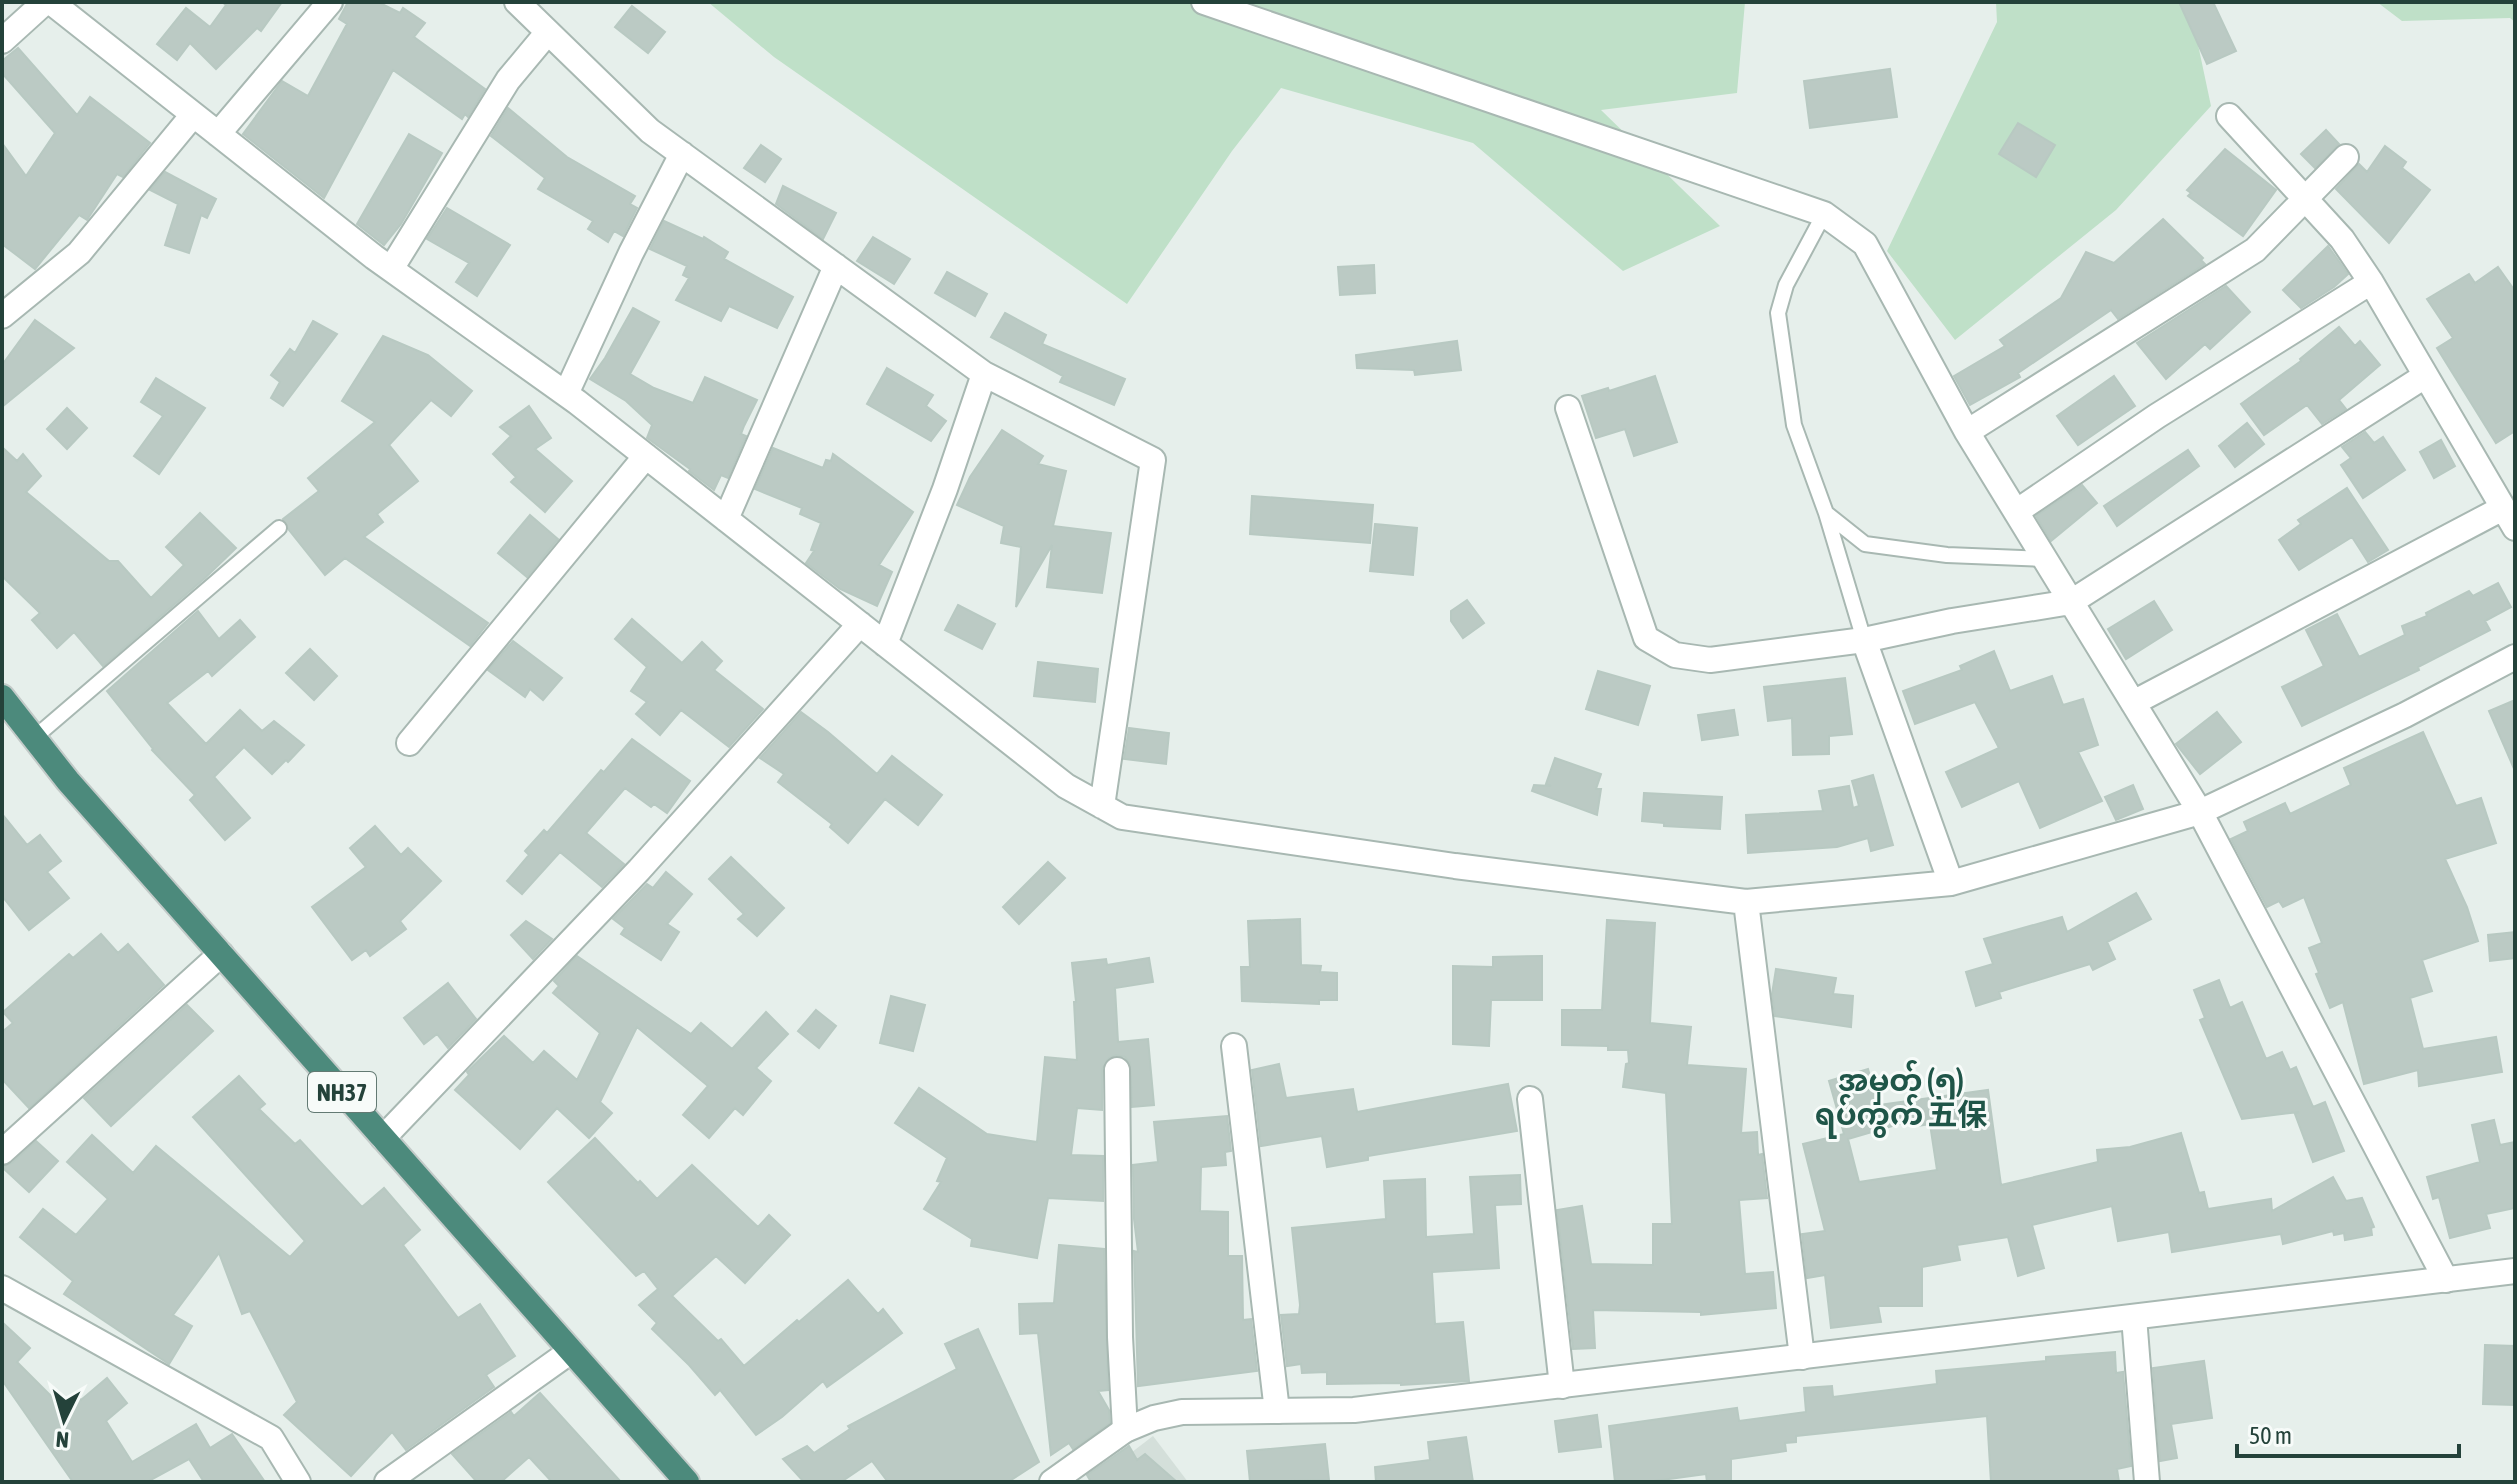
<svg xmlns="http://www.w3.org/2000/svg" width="2517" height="1484" viewBox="0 0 2517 1484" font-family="'Asap Condensed','Noto Sans SC','Noto Sans Myanmar',sans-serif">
<rect width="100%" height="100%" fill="#e6efeb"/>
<path fill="#d4dfda" d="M1153 1436 1188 1482H1093Z"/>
<path fill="#bfe0c8" d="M708 2H1745L1737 93 1601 110 1720 226 1623 271 1473 143 1281 88 1232 151 1127 304 774 57Z
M1996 2H2189L2211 106 2116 210 1955 340 1887 251 1997 22Z
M2377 2H2515V22L2510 18 2402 21Z"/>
<path fill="#bbcac4" stroke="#b8c9c2" stroke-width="2" fill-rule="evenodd" d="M222 2H282L261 31 257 28 216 69 190 43 177 60 157 44 186 8 210 27 226 5Z
M348 2H378L400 13 403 8 425 23 414 37 485 89 468 117 465 114 462 119 393 70 324 198 243 134 282 81 308 96 347 24 339 19Z
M2179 2H2213L2236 51 2207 64Z
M632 6 665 32 648 53 615 27Z
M18 48 77 115 90 97 150 143 123 177 117 174 87 220 79 215 35 269 2 244V143L26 176 55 133 2 73V61Z
M1890 69 1897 117 1810 128 1804 81Z
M508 108 567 157 635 196 630 204 637 208 623 236 614 231 608 242 588 229 593 221 538 189 545 178 491 136Z
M2018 123 2055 145 2036 177 1999 154Z
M2326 130 2339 144 2315 168 2301 154Z
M409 134 442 153 401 224 384 245 357 224Z
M761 145 781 159 765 182 744 168Z
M2385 146 2406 162 2402 168 2430 190 2389 243 2336 189 2359 164 2367 172Z
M2225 149 2276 190 2243 236 2188 196 2191 193 2187 190Z
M165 172 216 199 207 218 201 215 189 253 165 245 178 204 150 190Z
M783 186 836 213 823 239 776 204Z
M447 208 510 245 477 296 456 282 469 263 427 239Z
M2163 219 2203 258 2201 260 2205 264 2118 319 2111 310 2018 373 2020 377 1970 405 1954 376 2005 346 2000 340 2061 298 2086 252 2114 263Z
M664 221 703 239 704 237 728 252 724 259 793 297 777 328 729 306 721 321 676 300 689 278 683 275 687 266 650 249Z
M873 237 910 259 894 284 857 261Z
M2328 246 2348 274 2334 287 2301 308 2283 290Z
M1374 265 1375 293 1340 295 1338 267Z
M2498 267 2515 291V431L2496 443 2437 348 2453 338 2427 299 2469 274 2475 283Z
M947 272 987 294 975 316 935 293Z
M2226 286 2250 312 2210 349 2205 344 2166 379 2137 343Z
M633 308 659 322 630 374 654 388 693 403 705 377 757 400 744 426 741 434 746 436 728 478 721 475 714 490 689 471 690 469 647 438 652 425 626 401 590 379 605 358Z
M1005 313 1046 335 1042 344 1125 379 1114 405 1060 382 1063 376 991 337Z
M35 320 74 348 2 407V365Z
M313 321 337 334 283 406 271 398 280 382 271 375 290 349 295 353Z
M2339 327 2355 346 2360 341 2380 365 2339 400 2346 409 2322 424 2307 405 2264 435 2241 404 2301 361 2300 359Z
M383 336 428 355 472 391 451 416 431 400 389 445 418 481 377 514 383 522 364 537 488 623 470 646 345 558 325 575 289 530 283 519 319 491 308 478 375 422 342 401Z
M1457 341 1461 370 1415 375 1414 370 1357 368 1356 355Z
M887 368 933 395 926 406 946 421 931 441 867 404Z
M1655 376 1677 442 1634 456 1625 429 1596 438 1582 396 1608 388 1609 391Z
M2114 376 2135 406 2078 445 2057 416Z
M156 378 205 408 159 474 134 456 163 416 141 402Z
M529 406 551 438 535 449 572 481 545 512 511 482 516 477 493 454 511 436 500 427Z
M67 408 87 428 67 449 47 429Z
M2247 423 2264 444 2235 467 2219 446Z
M1002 430 1043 456 1038 464 1066 471 1053 526 1111 533 1102 593 1047 587 1052 545 1016 607 1021 547 1001 543 1004 526 957 505 970 477Z
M2365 432 2374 443 2383 437 2405 470 2363 498 2341 465 2351 458 2342 447Z
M2441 440 2455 466 2434 478 2420 452Z
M2 447 17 461 23 454 41 476 26 492 109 561H118L151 598 184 565 166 547 200 513 236 548 205 578 103 666 74 632 57 648 32 620 40 613 2 576Z
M773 448 823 468 826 460 831 461 833 454 913 512 879 565 892 572 877 606 840 589 806 563 814 551 811 550 821 523 800 514 802 508 755 489Z
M2188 450 2199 466 2117 526 2104 506Z
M2082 485 2097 503 2051 541 2036 516Z
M2347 488 2388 550 2368 562 2352 537 2299 570 2279 540 2301 524 2298 520Z
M1252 496 1373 505 1370 543 1250 534Z
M530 515 558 539 527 577 498 553Z
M1375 524 1417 528 1413 575 1370 571Z
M2498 583 2511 607 2485 621 2490 630 2418 667 2419 670 2302 726 2282 687 2324 666 2306 630 2337 614 2359 657 2405 635 2402 626 2427 616 2426 613 2469 591 2473 596Z
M1467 600 1484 623 1463 638 1451 621V611Z
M2154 601 2172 630 2126 659 2108 629Z
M958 605 995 624 982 649 945 630Z
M198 611 219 639 240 620 255 637 212 676 208 671 167 703 206 744 240 710 262 731 274 721 304 745 288 762 286 760 272 774 244 747 214 777 250 818 225 840 190 800 195 795 152 750 153 749 107 691Z
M632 619 682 663 702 642 722 661 714 670 763 709 729 747 681 710 660 735 636 714 647 702 631 691 647 667 615 639Z
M513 641 562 678 543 700 530 689 525 697 488 670Z
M310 649 337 676 314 700 286 673Z
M1994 651 2010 691 2052 676 2063 705 2083 699 2098 745 2078 752 2102 801 2040 828 2019 781 1962 807 1946 772 1999 748 1975 702 1915 724 1903 691 1962 670 1960 666Z
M1038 662 1098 669 1095 702 1034 696Z
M1598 671 1650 686 1638 725 1586 709Z
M1845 678 1852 734 1829 736V754L1793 755 1792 718 1768 721 1764 687Z
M2515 700V771L2489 711Z
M1734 710 1738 735 1702 740 1698 715Z
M801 712 828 732 877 774 892 756 942 795 918 825 885 799 848 843 830 827 832 824 778 782 784 774 760 758Z
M2217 712 2241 742 2200 774 2176 744Z
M1129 728 1169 733 1166 764 1124 759Z
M2423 732 2456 806 2481 798 2496 843 2445 859 2467 907 2478 941 2422 960 2432 991 2410 998 2423 1049 2496 1037 2502 1072 2419 1086 2418 1070 2364 1084 2343 1002 2330 1008 2316 974 2319 973 2309 948 2322 943 2304 897 2283 907 2279 901 2267 907 2231 839 2248 831 2244 822 2285 803 2290 814 2351 785 2344 768Z
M632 739 690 781 667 813 654 804 651 807 625 788 586 833 624 864 602 887 560 852 522 894 507 881 529 855 525 851 544 830 547 833 601 770 604 772Z
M1555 758 1601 774 1596 789H1601L1597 815 1532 791 1534 785 1551 786 1546 784Z
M1873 775 1893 845 1871 851 1868 838 1837 847 1748 853 1746 815 1823 811 1819 791 1849 786 1853 808 1859 806 1852 781Z
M2133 785 2143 809 2116 820 2105 797Z
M1644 793 1722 797 1720 829 1664 826V823L1642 821Z
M2 814 27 845 40 835 61 861 47 872 69 898 29 930 2 896Z
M375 826 401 855 408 848 441 881 400 921 406 929 370 956 366 950 352 960 312 907 366 867 350 848Z
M731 857 784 908 757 936 738 919 744 914 709 879Z
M1048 862 1065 878 1019 924 1003 907Z
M666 872 692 894 667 924 679 932 661 960 621 934 625 928 613 919 647 884 653 888Z
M2136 893 2151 919 2107 942 2115 959 2093 970 2090 964 1999 992 2001 998 1976 1006 1966 972 1993 964 1984 939 2062 917 2067 932Z
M1300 919 1301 965 1321 966 1320 972 1337 973V1000H1319V1004L1242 1001 1241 967H1250L1248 921Z
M1607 920 1655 923 1650 1023 1691 1027 1687 1065 1746 1069 1741 1133 1757 1132 1758 1155 1762 1154 1767 1198 1739 1200 1745 1274 1773 1272 1776 1308 1701 1315V1312L1593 1310 1595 1348 1573 1349 1557 1210 1582 1206 1591 1264 1653 1265V1224H1672L1666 1093 1623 1087 1626 1064 1629 1063 1628 1050H1608V1046L1562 1045V1010H1602Z
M526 921 552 939 533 959 511 935Z
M2515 932V958L2490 961 2488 935Z
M101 934 118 953 128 944 164 985 29 1108 2 1079V1032L13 1023 3 1012 69 954 73 958Z
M577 956 691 1034 701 1023 732 1049 766 1012 788 1034 756 1068 771 1081 743 1115 735 1108 709 1138 683 1115 708 1086 637 1027 600 1102 612 1113 589 1138 557 1108 520 1149 455 1090 469 1075 467 1072 504 1036 533 1063 544 1051 577 1080 600 1033 553 993 559 986 554 981Z
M1542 956V1000H1491L1489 1046 1453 1044V966L1493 967V957Z
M1149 958 1153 982 1115 988 1118 1042 1148 1039 1154 1105 1132 1107 1130 1063 1125 1057 1116 1055 1109 1058 1102 1069V1110L1077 1108 1071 1155 1103 1156V1201L1048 1198 1037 1258 971 1246 972 1239 924 1209 941 1182 937 1181 947 1158 895 1123 919 1088 987 1134 1037 1142 1045 1057 1077 1060 1074 1002H1076L1072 963 1106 959 1107 965Z
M1776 969 1836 978 1833 994 1853 996 1851 1027 1775 1016 1772 994Z
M2219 980 2230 1008 2242 1002 2266 1059 2282 1052 2290 1070 2296 1067 2313 1107 2325 1102 2344 1151 2313 1162 2295 1114 2299 1112 2242 1119 2200 1020 2205 1018 2194 990Z
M448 983 476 1019 448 1048 437 1034 424 1044 404 1018Z
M891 996 925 1005 913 1051 880 1043Z
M187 1005 213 1031 111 1126 84 1098Z
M816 1010 836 1026 819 1048 798 1031Z
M1279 1064 1286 1098 1353 1089 1357 1112 1508 1084 1517 1131 1368 1156V1160L1327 1167 1322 1136 1261 1146 1252 1070Z
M1868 1069 1879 1105 1988 1090 2001 1185 2098 1162 2097 1150 2130 1147 2181 1133 2199 1193 2204 1192 2208 1209 2271 1199 2272 1211 2333 1177 2346 1201 2362 1198 2374 1227 2371 1228 2372 1235 2345 1240 2344 1233 2334 1235 2333 1231 2283 1244 2281 1234 2172 1252 2169 1232 2118 1241 2112 1206 2032 1225 2044 1268 2018 1276 2008 1237 1957 1245 1960 1260 1922 1267V1306H1878L1881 1322 1831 1328 1825 1275 1807 1278 1802 1234 1825 1231 1803 1144 1844 1134 1829 1081ZM1916 1119 1917 1126 1930 1124 1937 1170 1859 1182 1848 1139Z
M239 1076 265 1104 259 1109 295 1144 300 1140 362 1207 384 1188 420 1230 403 1245 458 1318 480 1304 515 1356 486 1375 494 1387 406 1450 392 1432 351 1476 284 1415 297 1402 250 1311 242 1314 219 1253 173 1315 192 1326 169 1364 64 1294 73 1281 20 1237 43 1209 76 1235 108 1199 67 1162 92 1135 133 1173 156 1146 290 1257 305 1241 193 1117Z
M1227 1116 1231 1151 1225 1152 1226 1165 1201 1167 1200 1211 1228 1212V1256H1242L1243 1320 1251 1319 1257 1371 1138 1386 1134 1251 1138 1252 1134 1219 1133 1165 1158 1162 1154 1122Z
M2494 1120 2500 1145 2515 1142V1208L2486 1214 2490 1228 2450 1238 2439 1197 2433 1199 2427 1177 2480 1162 2472 1125Z
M595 1138 638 1183 640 1181 657 1199 692 1165 758 1227 769 1215 790 1235 745 1283 716 1256 672 1296 718 1341 721 1339 744 1366 797 1320 799 1322 848 1280 878 1314 883 1309 902 1333 827 1387 823 1381 782 1417 756 1435 720 1390 715 1395 689 1365 652 1329 657 1323 639 1305 658 1289 644 1271 636 1276 548 1182Z
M36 1141 58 1161 29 1192 2 1167 12 1163Z
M1520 1175 1521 1204 1495 1205 1499 1268 1432 1272 1435 1324 1463 1322 1469 1381 1401 1385V1383L1327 1384V1372L1302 1373 1301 1364 1287 1366 1281 1315 1299 1314 1300 1305 1292 1228 1386 1219 1384 1181 1425 1179 1426 1237 1474 1234 1470 1177Z
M1059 1245 1104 1249 1108 1390 1098 1391 1109 1410 1110 1423 1073 1449 1069 1443 1051 1455 1038 1333 1020 1334 1019 1304 1054 1303Z
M2 1322 30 1348 17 1362 62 1407 78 1396 81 1400 107 1378 127 1403 106 1421 132 1462 196 1424 210 1448 232 1434 265 1482H204L189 1459 147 1482H73L2 1380Z
M978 1329 1039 1462 1008 1482H888L872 1461 841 1482H804L783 1459 807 1446 814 1453 850 1429 848 1426 957 1369 945 1344Z
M2485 1345 2515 1346V1405L2483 1404Z
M2115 1352 2116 1373 2123 1372 2131 1466 2117 1469 2119 1482H1991L1987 1416 1796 1436V1442L1785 1443 1786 1451 1731 1459V1482H1707L1706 1474 1647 1482H1615L1609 1426 1737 1408 1739 1421 1806 1412 1804 1388 1832 1386 1833 1397 1937 1384 1936 1371 2046 1361V1357Z
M2204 1361 2212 1418 2171 1424 2177 1458 2160 1461 2153 1368Z
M540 1393 621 1482H552L529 1457 501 1482H477L452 1454 511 1412 514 1416Z
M1597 1415 1601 1447 1559 1452 1555 1421Z
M1466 1437 1473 1482H1376L1375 1467 1430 1460 1428 1442Z
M1325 1444 1329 1480 1250 1482 1247 1451Z
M1129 1446 1137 1460 1145 1454 1177 1482H1091L1087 1475Z"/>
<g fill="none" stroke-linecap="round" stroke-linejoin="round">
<g stroke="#a8b8b2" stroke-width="18">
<path id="service" d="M1824 214 1786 285 1778 313 1794 425 1826 513 1864 640
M1826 513 1865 544 1947 555 2045 559
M34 738 279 528"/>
</g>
<g stroke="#a8b8b2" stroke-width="28">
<path id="minor" d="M51 2 374 257 577 402 1066 786 1122 817 1455 866 1746 902 1951 883 2200 812 2405 715 2515 657
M517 2 650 131 984 374 1153 460 1102 806
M1204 2 1824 214 1865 244 1967 432 2200 812 2446 1280
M2 41 45 2
M2229 116 2342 239 2371 282 2515 528
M218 134 330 2
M391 269 508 80 548 32
M2 316 79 253 193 115
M566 394 631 253 682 154
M1568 408 1646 638 1675 655 1710 660 1864 640 1952 621 2071 602 2425 376
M1967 432 2255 250 2346 157
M2016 512 2157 416 2371 282
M726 519 836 266
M1864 640 1951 883
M885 644 945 489 984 374
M2133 703 2503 508
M409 743 646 456
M1746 902 1802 1357
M1234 1046 1277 1411
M1117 1070 1120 1337 1125 1430
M1530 1099 1562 1386
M383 1138 639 870 860 624
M2 1152 221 954
M2 1288 271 1438 298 1482
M2134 1317 2147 1482
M387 1482 571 1351"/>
</g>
<g stroke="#a8b8b2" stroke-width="28">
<path id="tertiary" d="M1052 1482 1125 1430 1154 1418 1182 1412 1354 1410 2515 1271"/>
</g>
<g stroke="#c2cac8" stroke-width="28">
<path id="trunk" d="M2 697 68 781 687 1482"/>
</g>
<use href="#service" stroke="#fff" stroke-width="14"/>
<use href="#minor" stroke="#fff" stroke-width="24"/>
<use href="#tertiary" stroke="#fff" stroke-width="24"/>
<use href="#trunk" stroke="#4c8a7c" stroke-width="24"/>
</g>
<g text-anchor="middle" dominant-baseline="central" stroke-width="6" stroke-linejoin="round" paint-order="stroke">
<rect fill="#f7fbf9" stroke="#637a73" stroke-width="2" x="308" y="1072" width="68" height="40" rx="6"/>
<g font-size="24" font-weight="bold" fill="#24423a">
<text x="342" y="1092">NH37</text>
</g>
<g font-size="30" font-weight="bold" fill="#1f5548" stroke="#f7fbf9">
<text x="1901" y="1080">အမှတ် (၅)<tspan x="1901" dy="34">ရပ်ကွက် 五保</tspan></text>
</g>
</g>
<rect width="2517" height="1484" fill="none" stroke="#24423a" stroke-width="8"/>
<g transform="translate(64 1420) rotate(185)" stroke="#f7fbf9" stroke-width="6" paint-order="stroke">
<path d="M0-6L14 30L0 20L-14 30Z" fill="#24423a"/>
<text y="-12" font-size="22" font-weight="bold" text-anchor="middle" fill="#24423a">N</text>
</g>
<path d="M2237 1444v12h222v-12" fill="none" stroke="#24423a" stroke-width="4"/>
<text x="2249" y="1444" font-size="24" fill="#24423a" stroke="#f7fbf9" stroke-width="6" paint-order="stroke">50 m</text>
</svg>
